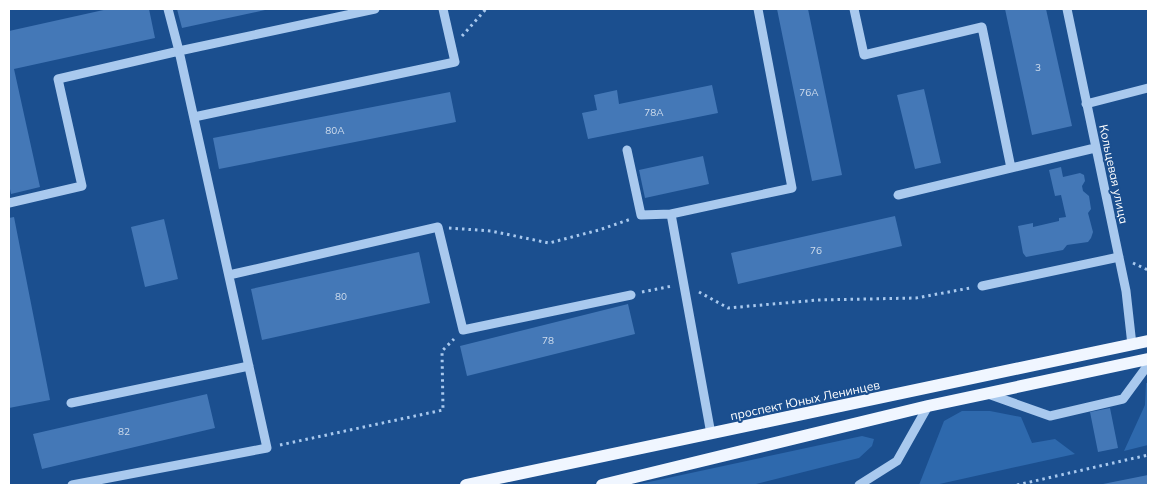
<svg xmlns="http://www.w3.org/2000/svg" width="1157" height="494" viewBox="0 0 1157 494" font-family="Mulish,sans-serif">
<rect width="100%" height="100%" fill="#1b4f8f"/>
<path fill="#2e69ad" d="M1146 383H1148V445L1124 451 1145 405Z
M962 411H990L1021 417 1032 443 1055 439 1075 454 935 485H919L944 421Z
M862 436 874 439 872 446 859 458 752 485H635Z"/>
<path fill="#4478b7" d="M108 9H149L155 38 14 69 40 187 11 194 9 184V31Z
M177 9H265V10L182 28Z
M777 9H808L842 175 812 181Z
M1005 9H1046L1072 126 1032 135Z
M712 85 718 113 588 139 582 113 597 110 594 95 617 90 619 104Z
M924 89 941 163 915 169 897 95Z
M450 92 456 122 219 169 213 138Z
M703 156 709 184 645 198 639 170Z
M1061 167 1063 177 1080 173 1084 175 1085 181 1082 186 1083 191 1089 196 1091 209 1088 213 1093 232 1091 238 1088 242 1067 245 1063 250 1026 257 1023 253 1018 226 1033 223V227L1059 221V218L1066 217 1061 195 1055 196 1049 170Z
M895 216 902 246 738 284 731 253Z
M14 217 50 400 9 408V218Z
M164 219 178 279 145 287 131 227Z
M419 252 430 303 262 340 251 289Z
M628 304 635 334 467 376 460 346Z
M207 394 215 428 42 469 33 434Z
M1110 408 1118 448 1098 452 1090 412Z
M1148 475V485H1103V484Z"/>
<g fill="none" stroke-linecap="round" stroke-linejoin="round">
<path stroke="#a9c9ee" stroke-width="3" stroke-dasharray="2.5 4" stroke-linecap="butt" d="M462 36 486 9
M449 228 491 231 549 243 599 230 631 219
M1133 263 1148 270
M642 292 672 286
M699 292 728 308 818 300 916 298 970 288
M280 445 443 410 442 351 454 339
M1017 485 1148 455"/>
<path stroke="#a9c9ee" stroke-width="9" d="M854 9 864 55 982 27 1011 168
M1067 9 1126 291 1132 345
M1086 104 1148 88
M194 117 455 62 443 9
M627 150 641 215 671 214
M898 195 1095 148
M9 203 82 186 58 79 179 51 168 9
M229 275 438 227 463 330 631 295
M982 286 1119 257
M988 394 1050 416 1123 399 1148 365
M71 403 249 366
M711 434 671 214 792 188 758 9
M72 485 267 448 179 51 375 9
M859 485 897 461 928 406"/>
<path stroke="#f0f6ff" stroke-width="12" d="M466 485 1148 341
M602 485 928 406 1148 359"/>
</g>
<g text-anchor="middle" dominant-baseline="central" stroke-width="4" stroke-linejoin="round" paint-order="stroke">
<g font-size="10" fill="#d0dded">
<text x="1038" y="67">3</text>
<text x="809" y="92">76А</text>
<text x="654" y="112">78А</text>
<text x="335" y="130">80А</text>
<text x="816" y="250">76</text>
<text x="341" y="296">80</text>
<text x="548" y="340">78</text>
<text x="124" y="431">82</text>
</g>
<g font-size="12" fill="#fff" stroke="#1b4f8f">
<text transform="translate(1114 174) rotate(78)">Кольцевая улица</text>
<text transform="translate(805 400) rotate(-12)">проспект Юных Ленинцев</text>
</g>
</g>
<rect width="1157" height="494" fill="none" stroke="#ffffff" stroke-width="20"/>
</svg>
